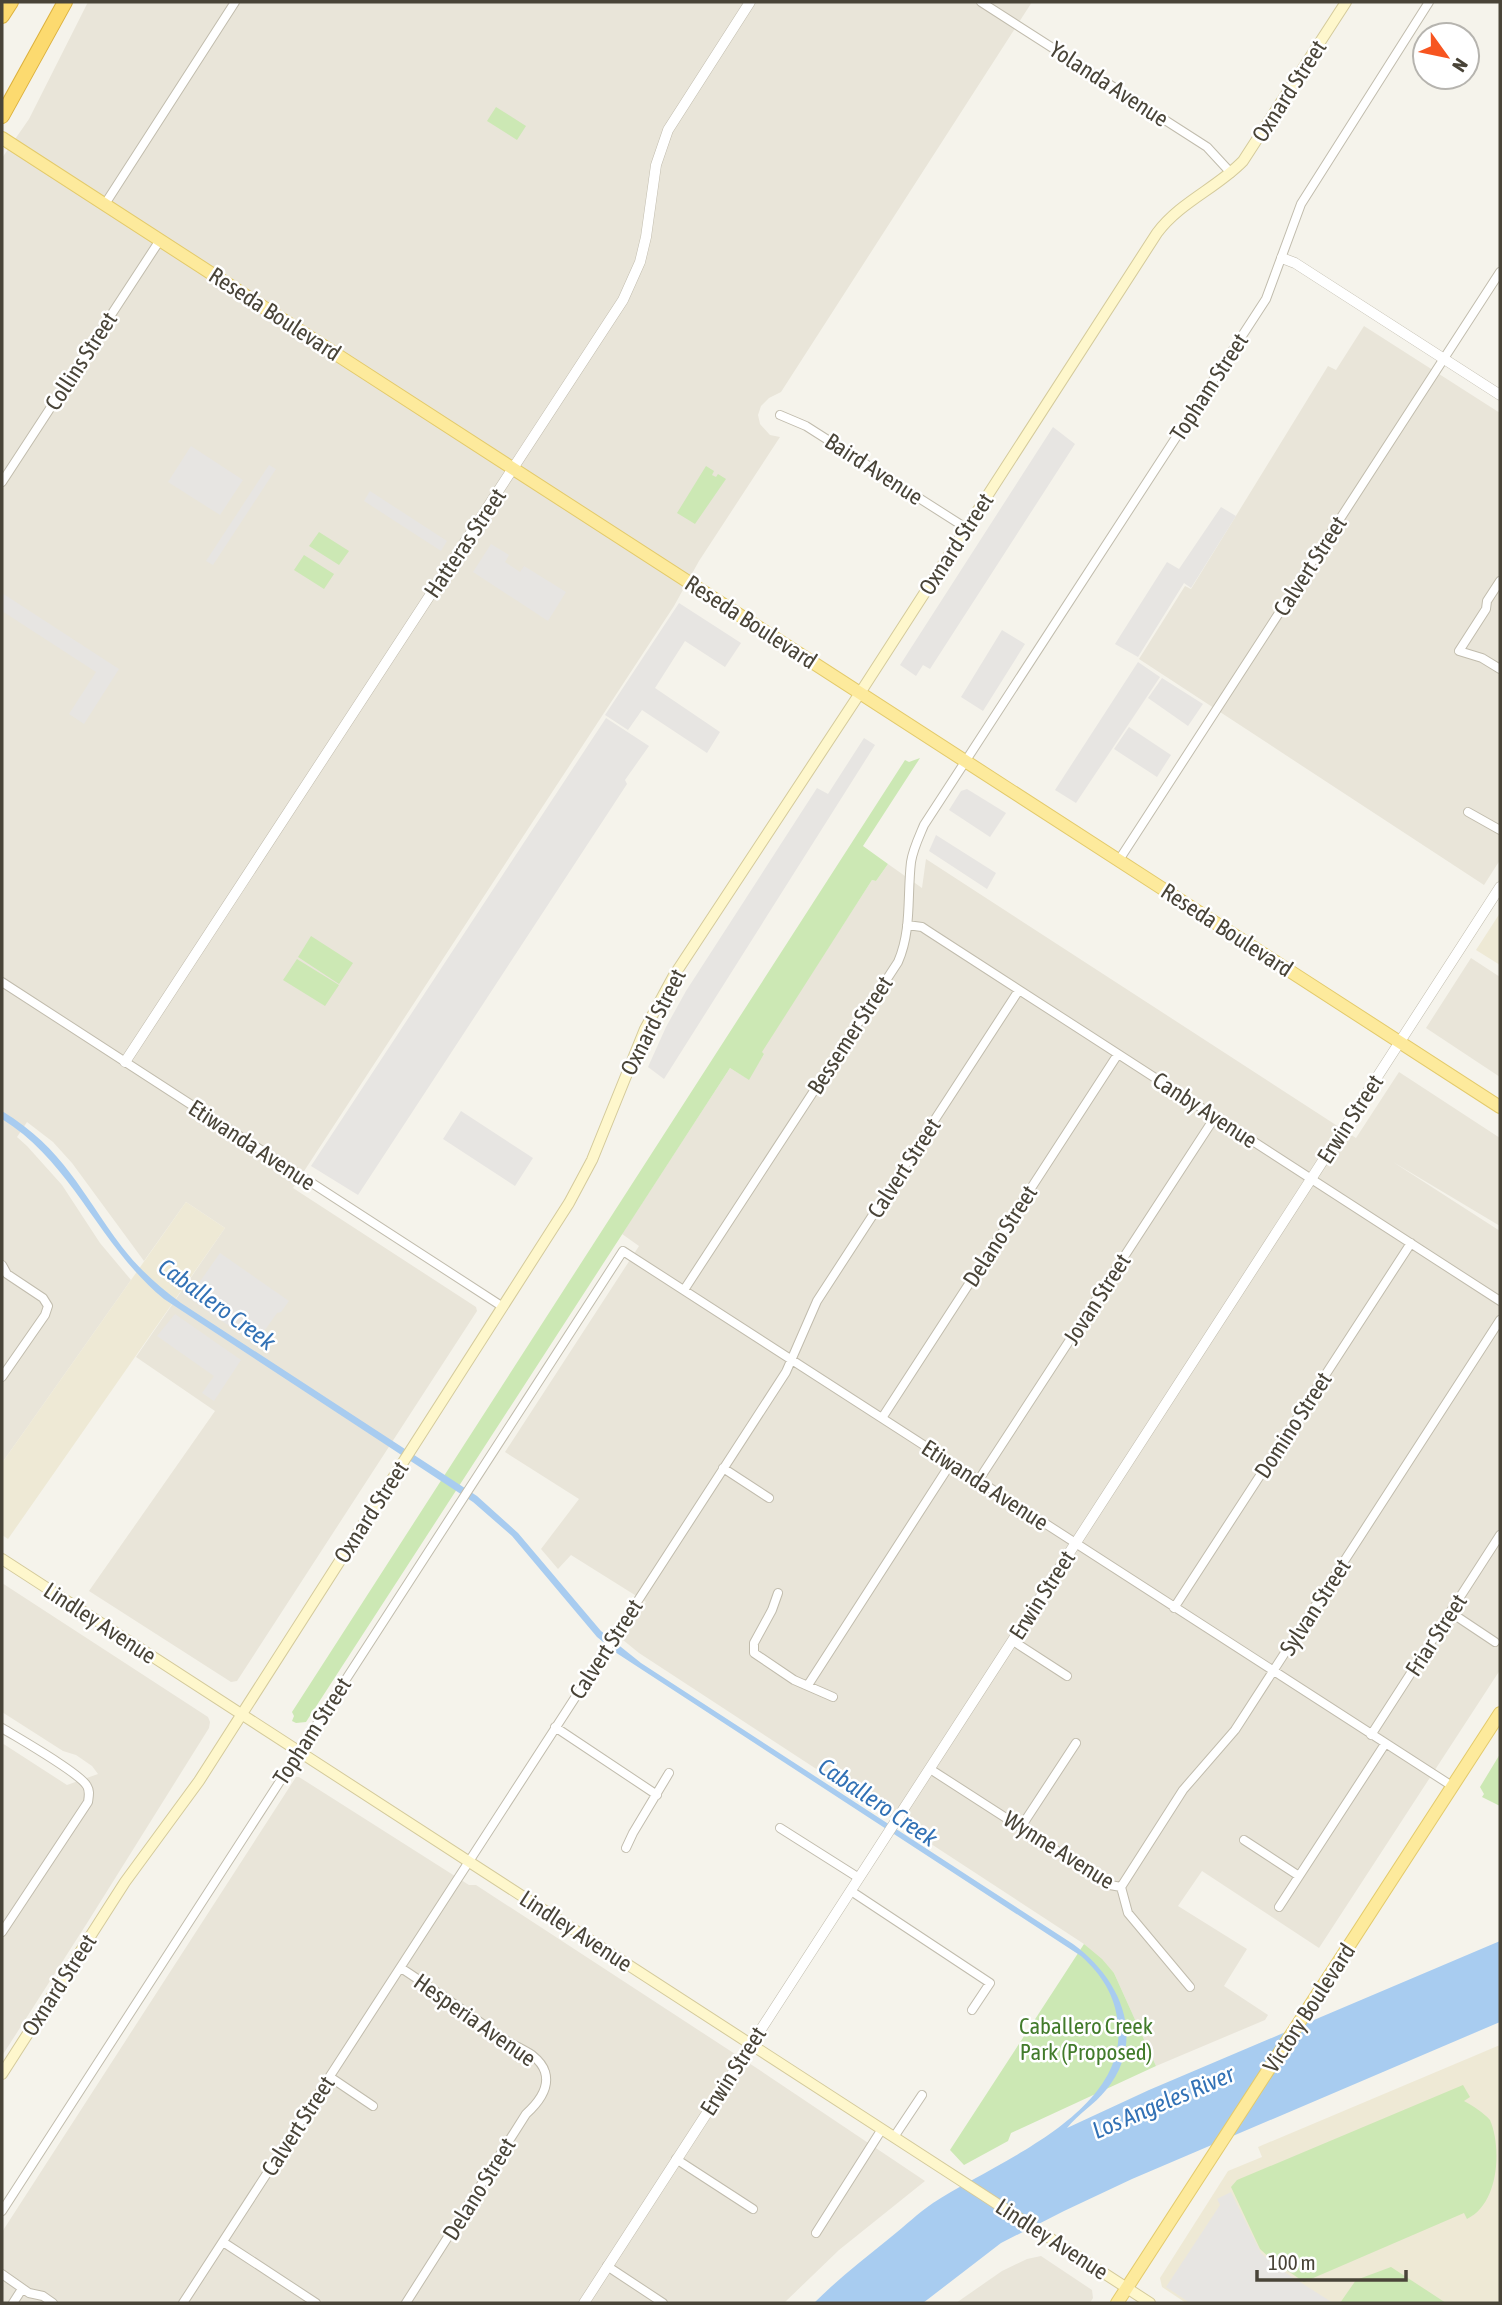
<svg xmlns="http://www.w3.org/2000/svg" width="1502" height="2305" viewBox="0 0 1502 2305" font-family="'Asap Condensed',sans-serif">
<rect width="100%" height="100%" fill="#f5f3eb"/>
<path fill="#e9e5d9" d="M88 2H1032L781 392 769 398 761 406 758 415 760 424 770 435 780 437 699 561 674 606 293 1188 476 1307 477 1311 237 1681 231 1682 89 1591 215 1411 136 1357 225 1228 186 1202 144 1261 72 1163 53 1142 27 1122 17 1137 27 1146 62 1185 100 1243 131 1280 2 1463V158L29 119Z
M1364 326 1500 413V860L1484 885 1139 659 1185 586 1191 589 1328 366 1336 370Z
M926 859 1356 1138 1399 1072 1500 1138V1226L1393 1162 1500 1231V1670L1319 1948 1202 1871 1178 1906 1247 1949 1224 1986 1268 2015 1265 2020 1156 2066 1114 1973 1084 1944 639 1653 623 1640 646 1602 571 1555 558 1569 541 1549 579 1499 505 1452 639 1246 622 1234 730 1068 748 1079 764 1054 761 1052 872 880 876 881 888 864 922 888Z
M1471 958 1500 977V1077L1426 1028Z
M2 1583 208 1717 210 1722 209 1728 89 1920 2 2056V1743L67 1785 98 1774 92 1766 76 1755 63 1751 2 1712Z
M296 1777H299L469 1885H476L755 2067 925 2181 839 2250 784 2303H2V2232Z
M1041 2256 1092 2290 1093 2298 1090 2303H956L1002 2271 1027 2259Z"/>
<path fill="#eee9d5" d="M1500 913V965L1476 950Z
M186 1202 225 1228 8 1539 2 1535V1463Z
M1500 2045V2303H1186L1162 2287 1160 2278 1228 2171 1262 2157 1258 2147Z"/>
<path fill="#cce8b4" d="M496 107 526 126 517 140 487 121Z
M706 466 714 471 712 475 716 477 718 474 726 479 695 524 677 513Z
M319 532 349 551 339 565 309 546Z
M304 555 334 574 324 589 294 570Z
M920 758 863 846 888 864 876 881 872 880 762 1052 764 1054 749 1080 730 1068 306 1722 296 1723 292 1721 294 1716 292 1712 905 760 909 762Z
M311 936 353 963 339 984 298 957Z
M297 959 339 985 325 1006 283 980Z
M1500 1754V1806L1482 1797 1484 1794 1480 1787Z
M1084 1944 1102 1959 1114 1973 1156 2066 1011 2133 1008 2141 964 2165 950 2150Z
M1463 2085 1470 2097 1464 2101C1472 2105 1484 2113 1490 2120 1502 2148 1499 2204 1467 2219L1464 2213 1304 2282 1272 2260 1260 2249 1231 2187 1237 2180Z
M1391 2267 1446 2303H1340L1356 2280Z"/>
<path fill="#e7e5e2" d="M1053 427 1075 444 930 669 923 665 916 676 900 665Z
M191 446 243 480 220 515 168 482Z
M269 465 276 469 213 565 206 561Z
M370 491 447 541 441 551 364 501Z
M1221 507 1236 516 1191 588 1184 583 1138 657 1115 644 1167 562 1179 569Z
M491 544 509 555 505 562 520 572 524 566 566 592 548 621 473 572Z
M2 593 119 669 84 724 69 714 96 672 2 611Z
M679 603 741 643 725 667 685 641 655 688 720 732 707 753 642 710 628 730 605 715Z
M1002 630 1025 644 983 711 961 697Z
M1138 662 1160 677 1076 803 1055 790Z
M1162 678 1203 704 1188 726 1148 698Z
M606 718 649 746 625 780 627 784 358 1195 311 1166Z
M1129 727 1171 755 1157 777 1114 749Z
M864 738 875 745 664 1079 648 1067 666 1027 686 991 817 788 828 794Z
M967 789 1006 813 990 837 949 810 961 791Z
M936 835 996 873 987 889 929 851Z
M461 1111 533 1158 515 1186 443 1139Z
M220 1253 289 1301 281 1312 277 1313 255 1344 186 1296 201 1280Z
M175 1314 241 1360 214 1401 202 1393 214 1376 157 1336Z
M1231 2192 1261 2253 1275 2266 1333 2303H1190L1166 2287 1220 2205 1217 2199Z"/>
<path fill="#a8ccf0" d="M2 1111C65 1150 80 1191 122 1247 139 1269 159 1287 181 1303L477 1496 518 1533 601 1631 641 1663 1073 1944C1120 1978 1148 2039 1106 2090 1095 2104 1078 2114 1067 2128L1149 2090 1500 1941V2022L1132 2179 1064 2211 1001 2243 923 2303H814C838 2279 865 2258 891 2237 905 2226 918 2213 933 2203 994 2163 1128 2114 1118 2024 1115 1995 1102 1975 1081 1956L618 1654 597 1637 512 1536 473 1502 164 1299C99 1246 74 1164 2 1119Z"/>
<g fill="none" stroke-linecap="round" stroke-linejoin="round">
<g stroke="#c1bcad" stroke-width="10">
<path id="minor" d="M981 2 1207 147 1231 173
M105 204 235 2
M780 415 806 426 966 528
M2 482 160 240
M1500 581 1487 601 1486 609 1459 651 1482 658 1500 669
M1468 812 1500 830
M1119 860 1500 272
M907 925 922 927 928 931 1500 1301
M2 982 503 1307
M2 1265 7 1274 43 1298 48 1306 45 1315 2 1377
M684 1290 898 962C912 930 907 896 911 862 913 849 919 837 924 825L1266 299 1301 204 1429 2
M882 1418 1118 1054
M723 1468 769 1498
M978 1481 1215 1117
M778 1593 772 1610 754 1643V1653L794 1680 833 1697
M1174 1608 1411 1243
M1450 1612 1495 1642
M1013 1641 1067 1676
M808 1685 951 1463
M555 1727 657 1795
M2 1728C18 1738 80 1773 87 1786 90 1791 89 1795 88 1802L2 1932
M1371 1735 1500 1535
M930 1769 1110 1885 1121 1887
M1021 1827 1076 1743
M780 1828 859 1878
M1244 1840 1299 1876
M626 1848 633 1833 669 1773
M1121 1887 1183 1790 1235 1730 1500 1320
M1121 1887 1128 1913 1190 1987
M851 1891 990 1983 972 2010
M1279 1907 1385 1744
M401 1968C436 1991 470 2015 504 2039 513 2045 523 2049 532 2055 537 2059 543 2065 545 2072 550 2088 537 2104 526 2114L406 2303
M330 2077 373 2106
M894 2137 922 2095
M676 2159 753 2209
M2 2211 623 1251 1452 1786
M816 2233 882 2129
M223 2242 316 2303
M607 2266 663 2303
M2 2274 29 2293 43 2296 53 2303
M13 2303 22 2289
M183 2303 786 1372 817 1301 1019 990"/>
</g>
<g stroke="#c1bcad" stroke-width="11">
<path id="tertiary" d="M1282 258 1295 263 1500 395
M125 1062 623 300 640 262 646 237 656 165 668 130 750 2
M584 2303 1500 887"/>
</g>
<g stroke="#d4ca9b" stroke-width="12">
<path id="secondary" d="M2 1559 1150 2303
M2 2074 125 1882 199 1781 569 1203 592 1160 645 1029 673 977 860 693 1157 233C1180 202 1217 188 1243 161L1346 2"/>
</g>
<g stroke="#e3ca6b" stroke-width="14">
<path id="primary" d="M2 138 1500 1107
M1117 2303 1500 1713"/>
</g>
<g stroke="#dcb13e" stroke-width="16">
<path id="motorway" d="M2 16 11 2
M2 116 65 2"/>
</g>
<use href="#minor" stroke="#fff" stroke-width="8"/>
<use href="#tertiary" stroke="#fff" stroke-width="10"/>
<use href="#secondary" stroke="#fef7cc" stroke-width="10"/>
<use href="#primary" stroke="#fdea9c" stroke-width="12"/>
<use href="#motorway" stroke="#fcda6f" stroke-width="14"/>
</g>
<g text-anchor="middle" dominant-baseline="central" stroke-width="5" stroke-linejoin="round" paint-order="stroke">
<g font-size="23" fill="#494438" stroke="#fff">
<text transform="translate(1109 84) rotate(33)">Yolanda Avenue</text>
<text transform="translate(1289 91) rotate(-57)">Oxnard Street</text>
<text transform="translate(275 314) rotate(33)">Reseda Boulevard</text>
<text transform="translate(81 361) rotate(-57)">Collins Street</text>
<text transform="translate(1209 387) rotate(-57)">Topham Street</text>
<text transform="translate(874 469) rotate(33)">Baird Avenue</text>
<text transform="translate(465 543) rotate(-56)">Hatteras Street</text>
<text transform="translate(956 544) rotate(-57)">Oxnard Street</text>
<text transform="translate(1310 566) rotate(-57)">Calvert Street</text>
<text transform="translate(751 622) rotate(33)">Reseda Boulevard</text>
<text transform="translate(1227 930) rotate(33)">Reseda Boulevard</text>
<text transform="translate(653 1022) rotate(-63)">Oxnard Street</text>
<text transform="translate(850 1035) rotate(-57)">Bessemer Street</text>
<text transform="translate(1205 1110) rotate(33)">Canby Avenue</text>
<text transform="translate(1350 1119) rotate(-57)">Erwin Street</text>
<text transform="translate(252 1145) rotate(33)">Etiwanda Avenue</text>
<text transform="translate(904 1168) rotate(-57)">Calvert Street</text>
<text transform="translate(1000 1236) rotate(-57)">Delano Street</text>
<text transform="translate(1097 1299) rotate(-57)">Jovan Street</text>
<text transform="translate(1293 1425) rotate(-57)">Domino Street</text>
<text transform="translate(985 1485) rotate(33)">Etiwanda Avenue</text>
<text transform="translate(371 1512) rotate(-57)">Oxnard Street</text>
<text transform="translate(1042 1595) rotate(-57)">Erwin Street</text>
<text transform="translate(1315 1607) rotate(-57)">Sylvan Street</text>
<text transform="translate(100 1623) rotate(33)">Lindley Avenue</text>
<text transform="translate(1436 1635) rotate(-57)">Friar Street</text>
<text transform="translate(606 1649) rotate(-57)">Calvert Street</text>
<text transform="translate(312 1731) rotate(-57)">Topham Street</text>
<text transform="translate(1059 1850) rotate(32)">Wynne Avenue</text>
<text transform="translate(576 1931) rotate(33)">Lindley Avenue</text>
<text transform="translate(59 1985) rotate(-57)">Oxnard Street</text>
<text transform="translate(1309 2008) rotate(-57)">Victory Boulevard</text>
<text transform="translate(475 2020) rotate(35)">Hesperia Avenue</text>
<text transform="translate(733 2071) rotate(-57)">Erwin Street</text>
<text transform="translate(298 2126) rotate(-57)">Calvert Street</text>
<text transform="translate(479 2189) rotate(-58)">Delano Street</text>
<text transform="translate(1052 2239) rotate(33)">Lindley Avenue</text>
</g>
<g font-size="23" fill="#427b2b" stroke="#fff">
<text x="1086" y="2026">Caballero Creek<tspan x="1086" dy="26">Park (Proposed)</tspan></text>
</g>
<g font-size="24" font-style="italic" fill="#3271b5" stroke="#fff">
<text transform="translate(217 1304) rotate(36)">Caballero Creek</text>
<text transform="translate(878 1802) rotate(34)">Caballero Creek</text>
<text transform="translate(1163 2102) rotate(-23)">Los Angeles River</text>
</g>
</g>
<rect width="1502" height="2305" fill="none" stroke="#494438" stroke-width="7"/>
<g transform="translate(1446 56) rotate(123)"><circle r="33" fill="#ffffff" stroke="#b6b4af" stroke-width="2"/>
<path d="M0-5L12 26L0 18L-12 26Z" fill="#f75520"/>
<text y="-10" font-size="19" font-weight="bold" text-anchor="middle" fill="#494438">N</text>
</g>
<path d="M1257 2270v10h149v-10" fill="none" stroke="#494438" stroke-width="3.5"/>
<text x="1268" y="2270" font-size="21" fill="#494438" stroke="#ffffff" stroke-width="5" paint-order="stroke">100 m</text>
</svg>
